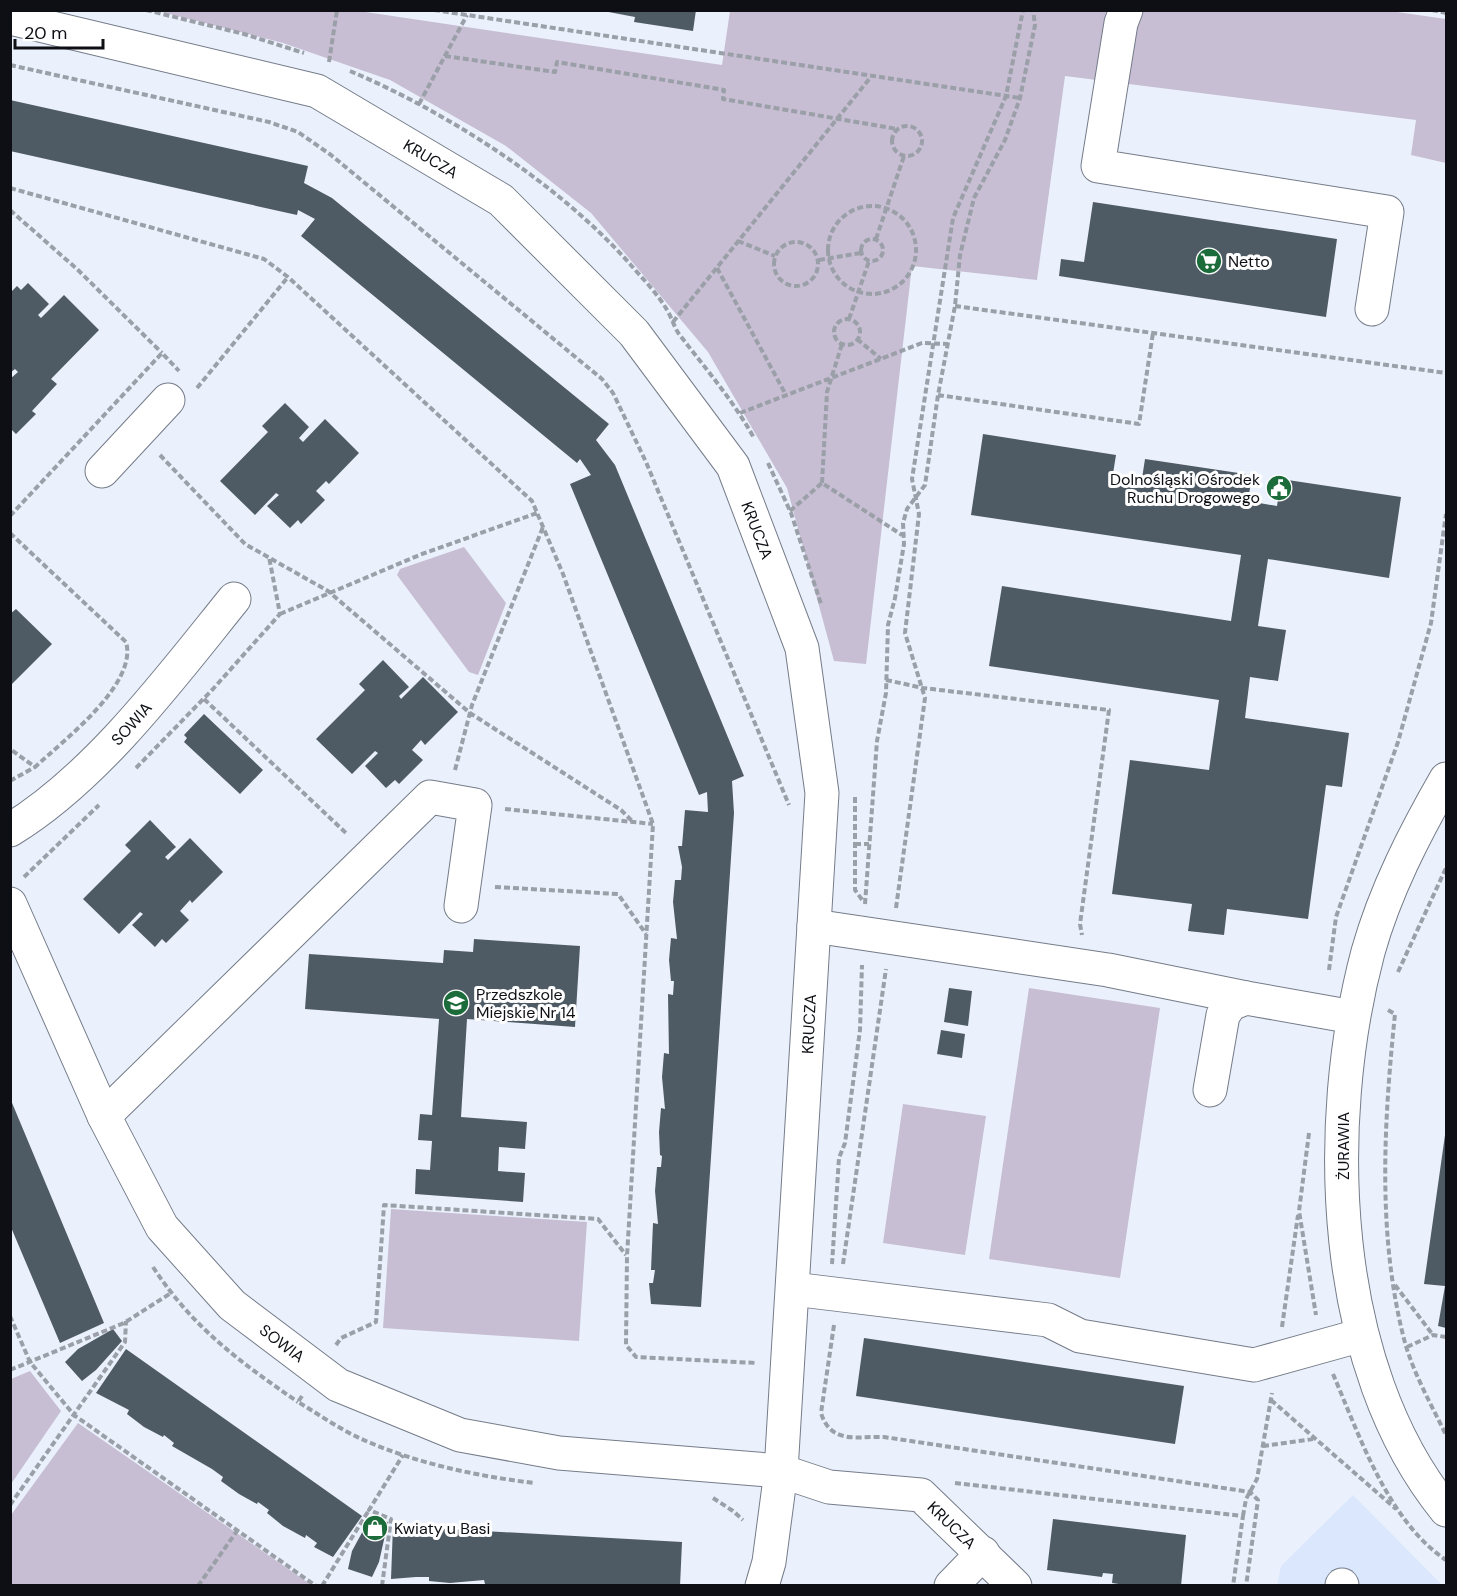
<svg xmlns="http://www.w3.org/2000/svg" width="1457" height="1596" viewBox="0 0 1457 1596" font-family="'DM Sans',sans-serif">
<rect width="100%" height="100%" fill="#eaf1fc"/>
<path fill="#dae7fc" d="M1353 1495 1442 1585 1277 1586 1281 1566Z"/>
<path fill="#c7bed3" d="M158 11H359L722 65 730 11H1390L1446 19V163L1411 155 1416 120 1065 76 1037 280 912 266 866 664 834 661 787 488 708 352 591 213 506 146 390 80 283 43Z
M464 547 506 603 478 675 469 672 397 575 400 569Z
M1029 988 1160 1008 1120 1278 989 1259Z
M903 1104 986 1116 965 1255 883 1243Z
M391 1209 587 1222 579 1341 383 1328Z
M30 1371 61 1411 11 1484V1379Z
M78 1423 310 1584 308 1585H11V1515Z"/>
<path fill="#4f5b64" d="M598 10H696L693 31 634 22 635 17Z
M10 100 308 166 304 183 332 198 609 424 596 440 615 465 744 776 732 781 734 813 701 1307 651 1304 649 1283H653L655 1270H651L653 1223 658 1224 655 1191 657 1167H661L662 1156 660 1155 659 1132 661 1108 665 1109 662 1077 664 1053 669 1054 668 994 673 995 674 981H671L669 960 671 938 677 939 673 902 675 880H681L682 867 678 846H682L685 810 708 812 707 792 699 795 570 484 591 475 580 459 577 463 301 236 315 219 298 210 297 215 10 151Z
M1093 202 1337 239 1326 317 1059 276 1061 259 1084 262Z
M28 283 49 304 38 315 41 318 64 295 99 330 51 379 57 384 32 411 36 414 16 434 10 428V379L18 372 15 369 10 373V293L17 286 21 290Z
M285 403 309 427 299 438 303 442 325 419 359 453 329 484 326 481 316 491 325 500 301 524 298 520 290 528 267 506 279 495 276 493 255 515 220 481 268 432 262 426Z
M983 434 1116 455 1112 480 1141 485 1145 459 1252 475 1248 501 1277 506 1281 479 1401 497 1389 578 1268 559 1258 626 1286 630 1278 681 1250 677 1245 718 1349 733 1342 787 1326 785 1308 919 1227 909 1224 935 1188 931 1192 904 1112 894 1130 760 1209 770 1219 700 989 666 1002 586 1231 621 1241 555 971 515Z
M16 609 52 644 10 686V614Z
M383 660 409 687 399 696 401 699 423 677 458 712 425 745 421 740 412 750 423 760 399 784 395 780 386 788 365 766 378 753 375 751 352 774 316 739 365 690 359 684Z
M204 714 263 770 240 794 184 742 187 738 184 735Z
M150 820 176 847 165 857 168 860 190 838 223 872 192 903 190 900 180 911 189 920 166 943 162 939 155 947 132 925 143 914 140 912 119 934 83 899 131 851 125 845Z
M474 939 580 946 575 1027 467 1019 461 1117 527 1122 525 1149 499 1147 498 1171 525 1173 523 1202 415 1194 416 1169 430 1170 432 1141 418 1140 420 1114 432 1115 439 1019 305 1009 309 954 443 963 444 950 473 952Z
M949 988 972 991 968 1026 944 1022Z
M941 1030 965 1034 962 1058 937 1054Z
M10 1098 104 1323 60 1343 10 1225Z
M1445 1135H1446V1328L1438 1326 1445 1286 1424 1284Z
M113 1329 122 1341 96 1370 82 1381 65 1362 78 1349Z
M864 1338 1184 1386 1175 1444 856 1396Z
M126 1349 362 1516 333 1557 314 1547 317 1543 306 1535 305 1538 283 1526 267 1513 269 1510 258 1502 257 1504 239 1494 221 1481 223 1477 212 1469 172 1446 174 1443 164 1435 163 1437 144 1427 127 1414 129 1410 96 1393Z
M371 1516 388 1522 379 1562 372 1577 348 1569 352 1551Z
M1053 1519 1186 1535 1181 1586H1132L1112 1583 1113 1574 1103 1573 1102 1577 1047 1570Z
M393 1526 682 1542 680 1586 485 1584 484 1580 450 1583 429 1581V1577H416L391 1579Z"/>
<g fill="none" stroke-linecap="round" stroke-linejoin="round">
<g stroke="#757c89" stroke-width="35">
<g id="minor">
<path d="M1126 10 1121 23 1098 166 1387 212 1372 309"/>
<path id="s1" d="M10 18 317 91 501 200 634 333 733 466 802 648 822 793 781 1471 769 1562 762 1586"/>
<path d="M102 471 168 400"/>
<path d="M1446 779C1415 833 1385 891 1368 952 1322 1125 1329 1366 1446 1510"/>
<path id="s2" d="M10 830C97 777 171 677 234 599"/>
<path id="s3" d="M10 904 104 1116 162 1227 232 1305 338 1385 460 1435 559 1453 781 1471 829 1487 921 1495 1015 1586"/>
<path d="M814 926 1108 970 1246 998"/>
<path d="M1210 1090 1223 1015 1231 1004 1246 998 1353 1017"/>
<path d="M104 1116 430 797 475 805 461 906"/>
<path d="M793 1289 1048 1320 1080 1336 1254 1365 1362 1335"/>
<path d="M1342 1585V1586"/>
<path d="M951 1586 983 1553"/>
</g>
</g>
<path stroke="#9a9fa8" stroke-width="4" stroke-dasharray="6 3" stroke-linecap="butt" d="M146 10 244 34 304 53
M434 10 1020 98
M1432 10 1446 13
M445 56 555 72 557 62 724 90 723 99 897 129
M329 62 337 10
M10 65 269 122 298 132 331 155 602 379 613 393 646 462 789 805
M350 71C447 112 559 184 630 264 642 278 658 294 667 310 672 318 674 327 679 334 705 368 733 400 754 438
M419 104 467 15
M892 141a15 15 0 1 1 30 0a15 15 0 1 1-30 0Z
M10 188 264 259 288 277 532 501 563 574 653 824 627 1256 626 1345 636 1357 757 1363
M828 250a44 44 0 1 1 88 0a44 44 0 1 1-88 0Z
M10 210 78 270 162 353
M861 250a11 11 0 1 1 22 0a11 11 0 1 1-22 0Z
M876 239 904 156
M738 241 775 256
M774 264a22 22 0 1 1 44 0a22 22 0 1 1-44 0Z
M819 260 861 253
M717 268 786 395
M955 306 1446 373
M849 319 869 261
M834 332a13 13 0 1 1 26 0a13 13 0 1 1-26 0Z
M673 322 870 78
M857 339 881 359
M197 388 288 277
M938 395 1139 424 1153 333
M740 413 922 343 948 344
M160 455 245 544 328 591 470 713 621 810 633 822
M768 463 791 513 821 604
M822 483 827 392 842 344
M790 511 822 483 902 535
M10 516 162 353 179 371
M10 533 126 642C138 684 64 740 35 767L10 749
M280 614 422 554 537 513
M886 680 923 688 1109 710 1080 924 1082 935
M204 699 347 834
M136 768 213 689 280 614 269 557
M455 770 472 705 543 527
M10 781 35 767
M855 797V890L863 901
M505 809 653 824
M855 844H869
M24 877 99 805
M495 887 618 894 646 934
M865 904 877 741 886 693 888 625 895 598 904 544 903 523 907 509 925 485 938 395 955 306 960 255 974 198 1005 140 1020 98 1035 25 1033 10
M896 908 925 698 905 633 919 514 912 479 953 218 1006 96 1023 10
M1329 970 1336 917 1398 742 1431 623 1446 514
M1398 972 1446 868
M1388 1010 1395 1014C1384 1121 1377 1234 1404 1339 1413 1373 1431 1404 1446 1435
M1309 1133 1299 1211 1316 1315
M832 1264 839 1158 845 1143 860 1030 862 965
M843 1264 886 969
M153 1267C192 1327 241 1363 298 1402
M1395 1285 1433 1335
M10 1316 30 1362 74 1415 316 1586
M834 1325 821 1413C831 1445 858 1436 884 1437L1250 1492 1258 1500 1246 1586
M1282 1327 1298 1215
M336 1345 341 1338 376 1322 384 1205 598 1219 626 1255
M1407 1347 1433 1335 1446 1337
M10 1370 124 1323 171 1293
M1333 1374C1360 1437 1388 1521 1446 1560
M302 1396 298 1402C320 1415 342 1431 366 1441 419 1464 477 1476 534 1483
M1271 1400 1396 1509
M1263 1446 1313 1439
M955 1483 1243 1516 1233 1586
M713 1498 733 1511 743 1520
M10 1505 125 1342 126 1321
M1243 1516 1246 1499 1257 1479 1272 1393
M198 1586 237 1531
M322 1586 369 1510
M382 1586 391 1519 369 1510 403 1455"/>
<use href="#minor" stroke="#fff" stroke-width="33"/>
</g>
<defs>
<g id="supermarket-disc" transform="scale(1.35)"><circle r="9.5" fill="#1c6b3b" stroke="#fefefe"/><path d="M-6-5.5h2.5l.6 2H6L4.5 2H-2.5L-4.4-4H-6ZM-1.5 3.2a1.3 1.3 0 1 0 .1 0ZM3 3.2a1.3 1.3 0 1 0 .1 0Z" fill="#fff"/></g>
<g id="civic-disc" transform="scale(1.35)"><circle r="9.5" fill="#1c6b3b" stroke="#fefefe"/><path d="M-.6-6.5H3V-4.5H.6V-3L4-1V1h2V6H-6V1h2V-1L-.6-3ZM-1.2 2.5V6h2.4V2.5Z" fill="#fff"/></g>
<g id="school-disc" transform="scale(1.35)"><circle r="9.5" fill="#1c6b3b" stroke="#fefefe"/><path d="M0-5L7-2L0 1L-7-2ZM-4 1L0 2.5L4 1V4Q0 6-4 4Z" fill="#fff"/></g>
<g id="shop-disc" transform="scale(1.35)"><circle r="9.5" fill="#1c6b3b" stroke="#fefefe"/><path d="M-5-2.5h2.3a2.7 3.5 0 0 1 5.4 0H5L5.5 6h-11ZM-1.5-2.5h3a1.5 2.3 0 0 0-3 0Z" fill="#fff"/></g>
</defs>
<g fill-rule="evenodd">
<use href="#supermarket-disc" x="1209" y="261"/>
<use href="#civic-disc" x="1279" y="488"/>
<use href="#school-disc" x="456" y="1003"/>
<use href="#shop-disc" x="375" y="1528"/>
</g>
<g text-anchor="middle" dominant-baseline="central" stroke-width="6" stroke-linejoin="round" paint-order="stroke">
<g font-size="16" fill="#0d0f14" stroke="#fefefe">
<text stroke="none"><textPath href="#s1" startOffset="448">KRUCZA</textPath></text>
<text stroke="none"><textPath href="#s1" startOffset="952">KRUCZA</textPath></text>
<text stroke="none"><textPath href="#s2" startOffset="162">SOWIA</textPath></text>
<text transform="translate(809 1024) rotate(-87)">KRUCZA</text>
<text transform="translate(1343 1146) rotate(-90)">ŻURAWIA</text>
<text stroke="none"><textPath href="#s3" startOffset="525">SOWIA</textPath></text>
<text stroke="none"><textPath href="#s3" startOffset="1236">KRUCZA</textPath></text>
</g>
<g font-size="16" fill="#0d0f14" stroke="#fefefe" text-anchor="start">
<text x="1228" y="261">Netto</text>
<text x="1260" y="479" text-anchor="end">Dolnośląski Ośrodek<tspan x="1260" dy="18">Ruchu Drogowego</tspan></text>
<text x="476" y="994">Przedszkole<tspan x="476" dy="18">Miejskie Nr 14</tspan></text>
<text x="394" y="1528">Kwiaty u Basi</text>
</g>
</g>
<rect width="1457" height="1596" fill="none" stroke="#0d0f14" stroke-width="24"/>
<path d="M15 39v9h88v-9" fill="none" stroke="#0d0f14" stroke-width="3"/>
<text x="24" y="39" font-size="18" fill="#0d0f14" stroke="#fefefe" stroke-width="4.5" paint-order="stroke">20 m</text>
</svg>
